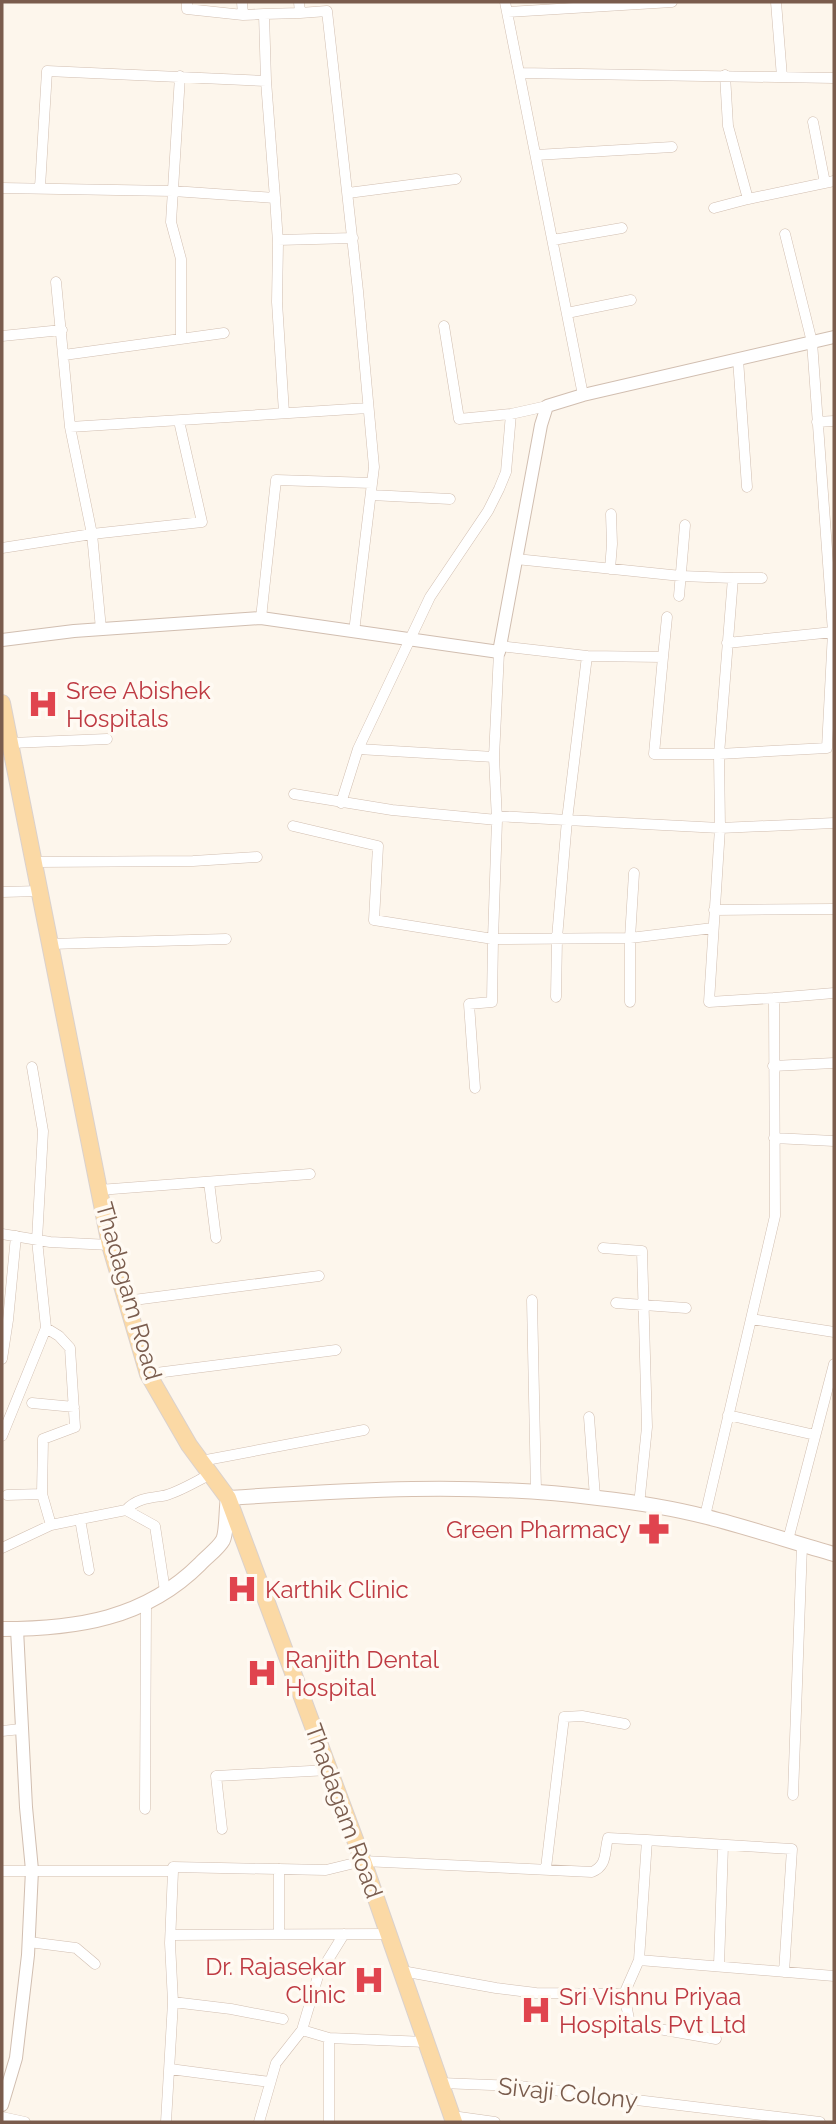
<svg xmlns="http://www.w3.org/2000/svg" width="836" height="2124" viewBox="0 0 836 2124" font-family="Raleway,sans-serif">
<rect width="100%" height="100%" fill="#fdf6ec"/>
<g fill="none" stroke-linecap="round" stroke-linejoin="round">
<g stroke="#d1beb0" stroke-width="11">
<path id="minor" d="M187 2V9L243 15
M242 2 243 15 264 14
M505 2 583 395
M776 2 782 77
M507 12 672 2
M300 13 327 11 358 291 374 467 354 632
M519 73 834 78
M725 75 728 126 748 199 834 181
M180 76 171 222 181 259V339
M813 122 825 183
M536 155 672 147
M40 187 47 71 266 81
M2 188 173 191 275 198 266 81 264 14 300 13 299 2
M348 193 456 179
M275 198 278 243 277 302 284 413
M714 208 748 199
M278 240 353 238
M553 240 622 228
M56 282 70 427
M567 313 631 300
M444 326 459 419 511 414 547 406
M2 336 62 330
M64 355 224 333
M738 359 747 487
M817 422 834 421
M371 495 450 499
M2 548 92 534 70 427 368 408
M516 559 681 576 733 578 719 754 720 828 709 1002 774 998
M610 569 612 544 611 514
M733 578H762
M679 596 685 525
M261 618 276 480 372 483
M101 629 92 534 202 522 179 421
M727 643 833 632 812 342 785 234
M500 646 587 656 663 657 654 754H719L827 748 833 632
M499 652 494 757 497 820 493 939 630 938 713 928
M663 657 667 617
M11 743 107 739
M358 749 494 757
M294 794 392 810 497 820
M341 803 358 749 430 597 488 511 499 489 506 472 511 414
M497 816 567 820 587 656
M293 826 378 846 374 920 493 939 492 1002 469 1004 475 1088
M35 862 193 861 257 857
M2 892 40 891
M714 910 834 909
M50 944 226 939
M556 997 557 938 567 820 720 828 834 823
M630 1002V938L634 873
M773 1066 834 1063
M32 1067 43 1131 37 1240 46 1328 59 1336 70 1348 75 1427 43 1439 42 1494 51 1525
M774 1138 834 1141
M209 1182 216 1238
M99 1190 310 1174
M2 1234 50 1242 110 1245
M603 1248 642 1251 647 1427 639 1505
M532 1300 536 1491
M126 1301 319 1276
M616 1303 686 1308
M751 1319 834 1332
M2 1359 8 1320 16 1236
M148 1374 336 1350
M32 1403 74 1407
M728 1415 815 1435
M589 1417 595 1497
M2 1436 46 1328
M201 1461 364 1430
M7 1495 42 1494
M126 1510C136 1499 148 1498 162 1496 176 1494 198 1480 211 1474
M705 1516 775 1216 774 998 834 993
M80 1519 89 1570
M788 1540 834 1364
M2 1548 51 1525 126 1510 155 1526 165 1591
M2 1731 21 1729
M793 1795 802 1545
M145 1809 146 1604
M222 1829 216 1776 329 1770
M647 1840 792 1849 784 1972
M546 1868 564 1717 582 1716 625 1724
M2 1871H173L170 1943 173 2002 166 2122
M173 1871V1867L326 1870 363 1861 592 1872C608 1865 604 1852 608 1838L647 1840 639 1960 834 1976
M279 1934V1869
M171 1935 389 1934
M29 1942 76 1948 95 1964
M639 1960 624 1994 630 2024 716 2039
M719 1965 723 1845
M402 1971 496 1988 536 1993 624 1994
M173 2002 231 2009 283 2019
M302 2030 329 2038 426 2042
M329 2038V2122
M170 2069 270 2082
M441 2083 519 2086 820 2122
M452 2116 495 2122
M2 2117 25 2122
M259 2122 276 2063 302 2030 318 1976 344 1934"/>
</g>
<g stroke="#d1beb0" stroke-width="14">
<path id="tertiary" d="M2 640 74 631 261 618 499 652 541 425 547 406 583 395 834 337
M2 2105 16 2058 28 1955 32 1870 26 1807 17 1629"/>
</g>
<g stroke="#d6c0b0" stroke-width="16">
<path id="secondary" d="M2 1629C76 1629 145 1619 200 1564 206 1557 218 1549 223 1540 227 1532 226 1508 228 1498 351 1490 474 1482 598 1498 634 1502 672 1508 707 1517 750 1528 792 1542 834 1554"/>
</g>
<g stroke="#dad1cd" stroke-width="18">
<path id="primary" d="M2 703 110 1245 148 1374 189 1445 228 1498 363 1861 454 2122"/>
</g>
<use href="#minor" stroke="#fff" stroke-width="10"/>
<use href="#tertiary" stroke="#fff" stroke-width="12"/>
<use href="#secondary" stroke="#fff" stroke-width="14"/>
<use href="#primary" stroke="#fbd9a5" stroke-width="16"/>
</g>
<defs>
<g id="hospital-bare" transform="scale(2.415)"><path d="M-5-5h3v3.5h4V-5h3V5h-3V1.5h-4V5h-3Z" fill="#e0444e" stroke="#fffaf3" stroke-width="2.5" paint-order="stroke"/></g>
<g id="pharmacy-bare" transform="scale(2.415)"><path d="M-2-6h4v4h4v4h-4v4h-4v-4h-4v-4h4Z" fill="#e0444e" stroke="#fffaf3" stroke-width="2.5" paint-order="stroke"/></g>
</defs>
<g fill-rule="evenodd">
<use href="#hospital-bare" x="43" y="704"/>
<use href="#pharmacy-bare" x="654" y="1529"/>
<use href="#hospital-bare" x="242" y="1589"/>
<use href="#hospital-bare" x="262" y="1673"/>
<use href="#hospital-bare" x="369" y="1980"/>
<use href="#hospital-bare" x="536" y="2010"/>
</g>
<g text-anchor="middle" dominant-baseline="central" stroke-width="7" stroke-linejoin="round" paint-order="stroke">
<g font-size="24" fill="#be3a42" stroke="#fffaf3" text-anchor="start">
<text x="66" y="690">Sree Abishek<tspan x="66" dy="28">Hospitals</tspan></text>
<text x="631" y="1529" text-anchor="end">Green Pharmacy</text>
<text x="265" y="1589">Karthik Clinic</text>
<text x="285" y="1659">Ranjith Dental<tspan x="285" dy="28">Hospital</tspan></text>
<text x="346" y="1966" text-anchor="end">Dr. Rajasekar<tspan x="346" dy="28">Clinic</tspan></text>
<text x="559" y="1996">Sri Vishnu Priyaa<tspan x="559" dy="28">Hospitals Pvt Ltd</tspan></text>
</g>
<g font-size="24" fill="#7a5c4d" stroke="#fffaf3">
<text transform="translate(129 1291) rotate(74)">Thadagam Road</text>
<text transform="translate(344 1811) rotate(70)">Thadagam Road</text>
<text transform="translate(568 2093) rotate(6)">Sivaji Colony</text>
</g>
</g>
<rect width="836" height="2124" fill="none" stroke="#7a5c4d" stroke-width="7"/>
</svg>
